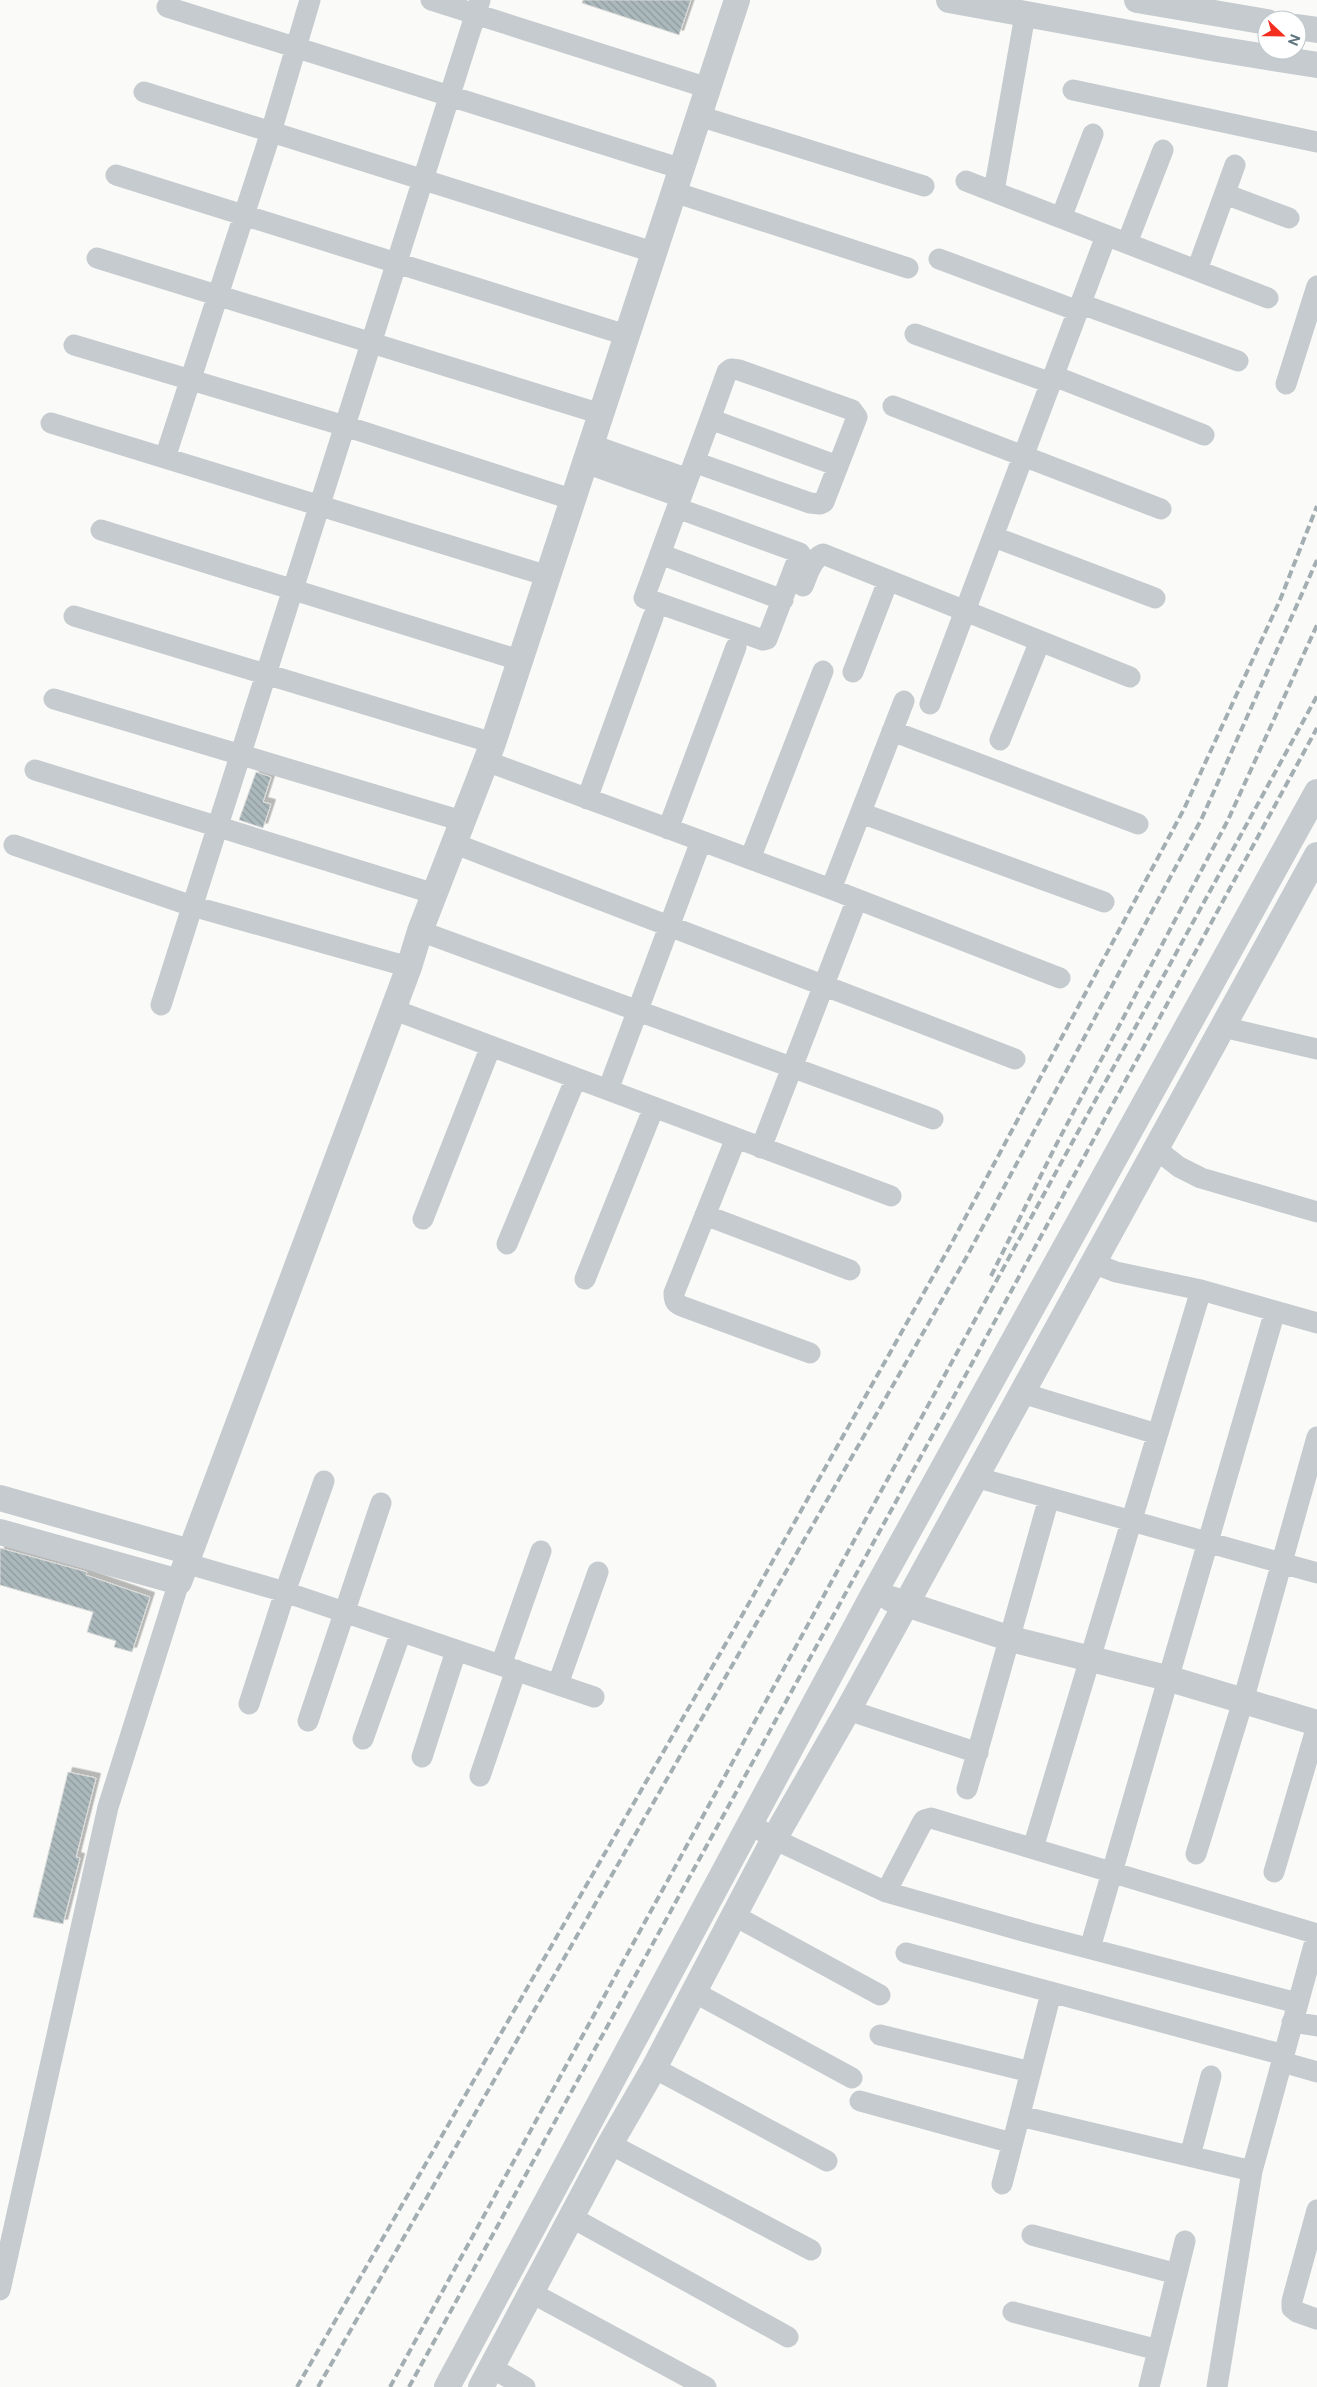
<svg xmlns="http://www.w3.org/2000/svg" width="1317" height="2387" viewBox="0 0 1317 2387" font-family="'Public Sans',sans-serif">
<defs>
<pattern id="building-back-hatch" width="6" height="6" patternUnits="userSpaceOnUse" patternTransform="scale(1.25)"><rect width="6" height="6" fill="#abb8bc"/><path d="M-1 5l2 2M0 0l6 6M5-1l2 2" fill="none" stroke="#8e9a9e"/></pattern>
<filter id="shadow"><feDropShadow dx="4.5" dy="-4.5" stdDeviation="0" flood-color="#0004"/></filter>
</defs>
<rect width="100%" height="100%" fill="#fafaf8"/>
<path fill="url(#building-back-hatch)" stroke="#dcdcda" filter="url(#shadow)" d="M583 0H691L679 35 582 3Z
M256 772 271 777 263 802 271 804 263 828 239 820Z
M0 1548 87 1572 86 1575 150 1597 132 1652 114 1647 116 1641 87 1632 93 1612 0 1585Z
M68 1772 96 1778 76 1857 80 1858 63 1924 33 1917Z"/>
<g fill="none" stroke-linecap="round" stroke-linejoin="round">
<path stroke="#c5cbce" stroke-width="21" d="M431 0 708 88
M167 7 682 169
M1073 90 1317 142
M144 92 653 252
M699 116 924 186
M116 175 626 335
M966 181 1268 298
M994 191 1025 15
M674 192 908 268
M1225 194 1289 218
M1061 218 1093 134
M1127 243 1163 150
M97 258 601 414
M939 259 1078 311
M1197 270 1235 165
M1081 304 1238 361
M915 334 1051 383
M74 345 345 426 574 500
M1054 376 1204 435
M1286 384 1317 286
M893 406 1161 509
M710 419 838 466
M51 423 548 576
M592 445 688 479
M165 458 271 132 310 0
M586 463 681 497
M677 508 800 553 767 639 763 640 644 598 677 508C694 463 711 417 727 372L731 369 739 370 852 410 857 417 824 502 820 504 810 503 694 462
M101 530 519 660
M994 537 1155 598
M660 554 783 600
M803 586C808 575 811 559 823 554L1130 677
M74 616 493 743
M853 672 888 581
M54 699 462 821
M930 704 1106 236
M892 731 1138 824
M1000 740 1040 641
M486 761 831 889 1060 978
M35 770 435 894
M587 799 653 617
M861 813 1104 902
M668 829 736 647
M453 843 1015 1059
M14 845 192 906 409 967
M750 859 823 671
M831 889 904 701
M420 931 933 1119
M161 1005 480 0
M392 1009 891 1196
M1223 1027 1317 1049
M608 1090 701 841
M736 1138 674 1293C674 1302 676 1304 684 1307L810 1353
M761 1148 857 899
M1156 1149 1179 1167 1201 1178 1317 1212
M705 1215 850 1270
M423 1219 491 1046
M507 1244 576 1078
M1093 1263 1116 1272 1201 1290 1317 1323
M585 1279 654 1107
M1022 1393 1157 1434
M975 1477 1317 1573
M185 1563 285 1592 594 1697
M501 1665 541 1551
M558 1684 598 1572
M249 1704 285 1592 324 1481
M848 1710 978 1753
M308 1721 381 1503
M363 1739 401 1632
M422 1757 456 1651
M480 1776 516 1670
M967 1789 1049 1498
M750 1823 774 1839 886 1892 1030 1933 1297 2003
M1033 1848 1201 1290
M1196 1854 1243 1701 1317 1437
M1274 1872 1317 1726
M886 1892 921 1825 924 1820 931 1818 1317 1934
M735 1916 880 1995
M1090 1948 1275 1311
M906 1953 1284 2055
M694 1992 852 2078
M1292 2022 1317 2026
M880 2035 1031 2072
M1282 2062 1317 2072
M654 2068 827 2161
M860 2101 1012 2143
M1020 2116 1252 2171
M610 2144 811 2250
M1190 2156 1211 2076
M1002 2184 1051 1993
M1317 2210 1292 2301V2308L1297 2312 1317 2319
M571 2217 788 2337
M1032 2235 1177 2274
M0 2290 108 1807 179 1582
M530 2292 706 2387
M1013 2312 1158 2350
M492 2368 525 2387
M1149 2387 1185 2241
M1217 2387 1252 2171 1317 1934"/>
<path stroke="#c5cbce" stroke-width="26" d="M949 0 1217 49 1317 65
M1137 0 1267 22
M1297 27 1317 30
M0 1498 190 1552
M0 1532 179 1582 409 967 420 931 493 743 737 0
M891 1599 1011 1639 1167 1678 1317 1723
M447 2387 873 1595 1317 792
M481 2387 610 2144 654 2068 774 1839 848 1710 1317 855"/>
<path stroke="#a3aeb2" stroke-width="4" stroke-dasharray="8 4" stroke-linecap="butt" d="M991 1276 1055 1147 1228 820 1317 625
M297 2387 744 1612 949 1248 1184 809 1280 600 1317 506
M318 2387 966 1258 1202 818 1317 560
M390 2387 1317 696
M409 2387 970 1367 1317 728"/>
</g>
<g transform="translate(1282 35) rotate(112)"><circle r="24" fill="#ffffff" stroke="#bfc8cc"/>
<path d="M0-4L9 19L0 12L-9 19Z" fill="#f32e1f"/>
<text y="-8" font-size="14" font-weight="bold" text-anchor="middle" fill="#5e767f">N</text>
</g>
</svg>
